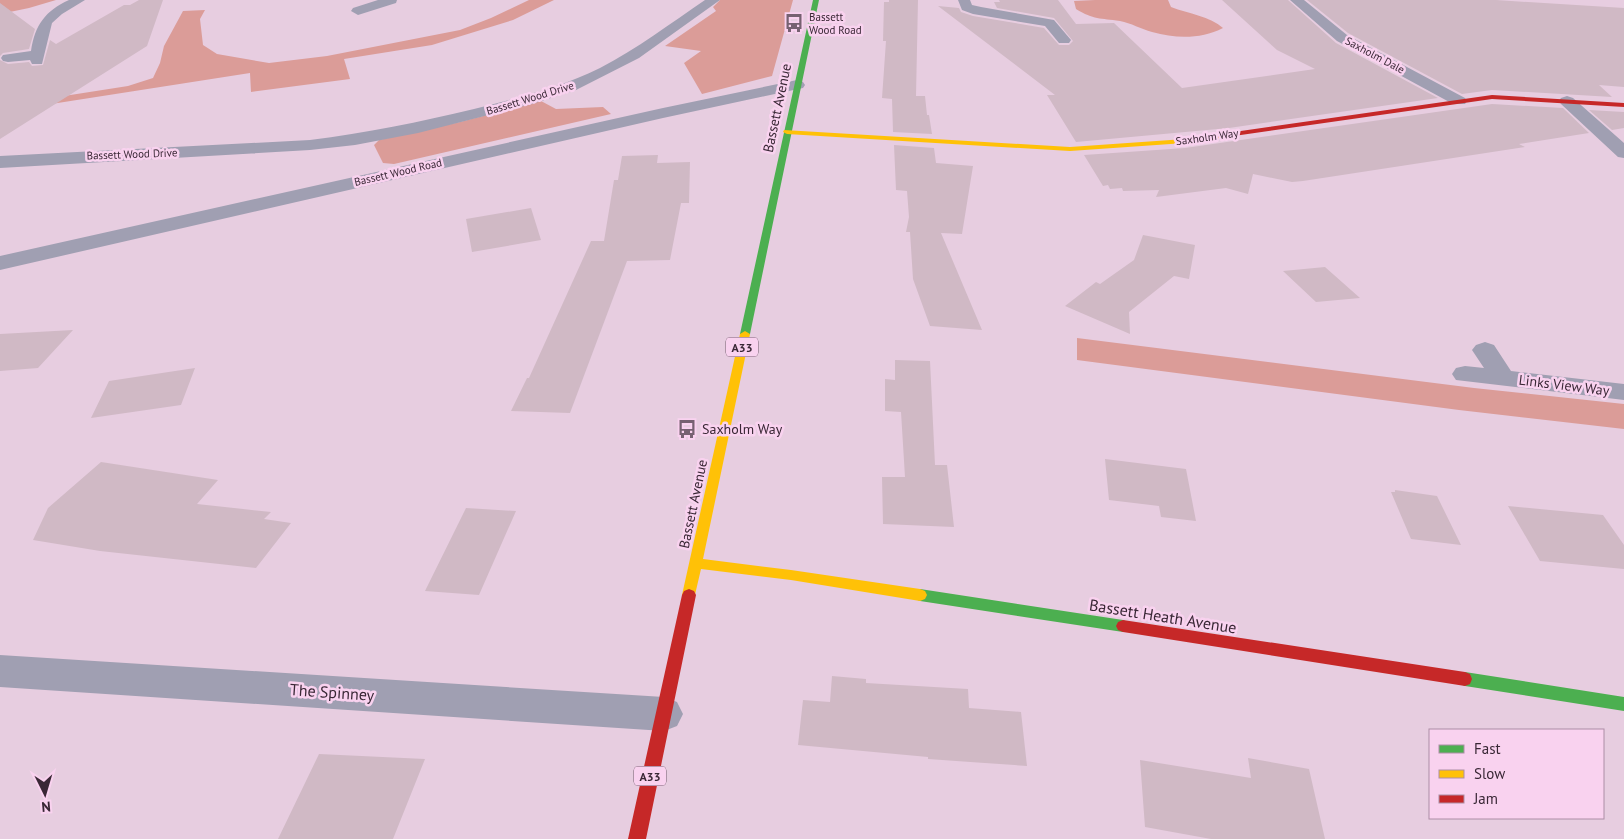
<svg xmlns="http://www.w3.org/2000/svg" width="1624" height="839" viewBox="0 0 1624 839" font-family="'PT Sans',sans-serif">
<rect width="100%" height="100%" fill="#e7cde0"/>
<path fill="#db9c98" d="M0 0H56L29 8 0 14Z
M529 0H554L513 20 432 45 344 59 350 79 251 92 250 73 0 112V106L128 86 153 78 160 63 164 46 183 11 205 10 200 19 203 45 217 54 269 63 327 56 460 30 491 18Z
M720 0H793L772 76 702 94 684 63 701 51 665 46 716 11 713 7Z
M1095 0H1168L1171 7C1189 14 1210 16 1223 28 1201 39 1177 39 1152 32 1141 29 1131 23 1120 21 1100 18 1094 20 1076 9L1074 1Z
M541 101 556 109 603 107 611 114 394 164 383 163 374 145 379 140 460 122Z
M1077 338 1474 388 1624 404V429L1459 410 1077 360Z"/>
<path fill="#d0b9c5" d="M139 0H163L147 46 0 139V60L8 64 29 62 32 66 43 65 50 40 56 44 124 5H130Z
M889 0H918L916 96H925L927 115H929L932 134 893 132 892 99 882 98 886 41H883L884 2H889Z
M999 0H1058L1076 24 1114 23 1182 88 1315 69 1277 50 1222 0H1288L1336 43 1438 98 1229 128 1076 142 1047 95H1055L938 6 959 8 961 12 973 16 1044 28 1059 45H1069L1073 41 1054 18 997 8 994 2H1000Z
M1307 0H1496L1624 8V87L1599 85 1612 97 1492 90 1462 94 1348 33Z
M0 3 35 29 29 49 3 53 0 56Z
M1492 104 1563 108 1589 133 1519 144 1525 147 1303 181 1292 182 1253 174 1248 194 1226 188 1156 197 1159 190 1123 191 1122 188 1110 189 1108 185 1103 186 1084 155 1185 148Z
M1589 110 1624 112V128L1612 130Z
M894 145 934 148 936 163 973 166 962 234 941 233 982 330 930 326 913 279 910 232H906L909 217 907 191 896 190Z
M658 155 657 163 690 162 689 203H681L670 260 627 261 570 413 511 411 527 378H529L591 241H604L614 180H618L622 156Z
M531 208 541 240 472 252 466 219Z
M1143 235 1195 245 1189 279 1174 276 1129 312 1130 334 1065 306 1096 282 1100 284 1134 260Z
M1325 267 1360 298 1316 302 1283 271Z
M73 330 38 368 0 371V334Z
M895 360 930 361 935 465H947L954 527 883 524 882 477H905L901 412 885 411V379L895 380Z
M195 368 181 405 91 418 109 381Z
M1105 459 1186 469 1196 521 1161 517 1159 506 1109 500Z
M101 462 218 480 197 504 271 512 264 519 291 523 256 568 100 551 33 540 48 508Z
M1395 490 1437 496 1461 545 1411 539 1391 492H1395Z
M1508 506 1603 515 1624 545V569L1540 561Z
M466 508 516 511 479 595 425 591Z
M832 676 866 679V683L968 689 969 708 1021 712 1027 766 928 759V757L798 745 803 700 830 702Z
M319 754 425 759 393 839H278Z
M1248 758 1309 769 1325 839H1211L1145 827 1140 760 1251 778Z"/>
<g fill="none" stroke-linecap="round" stroke-linejoin="round">
<path fill="#a09fb2" fill-rule="evenodd" d="M69 0H85L62 14 52 23 42 64H32L30 60 8 62 3 61 1 58 3 55 31 51C35 25 45 11 69 0Z
M378 0H397L396 3 358 15 351 11 353 8Z
M705 0H720L639 58 576 90 532 104 418 133 355 145 310 150 0 168V156L310 140C366 133 420 122 474 109 517 98 560 88 600 68 637 49 671 23 705 0Z
M958 0H970L972 5 981 7 1054 20 1071 40 1069 43H1059L1045 26 973 14 962 10Z
M1290 0H1304L1347 35 1465 98 1467 101 1465 104H1453L1337 41Z
M797 80 803 82 805 85 803 88 663 118 0 270V256L663 108Z
M1567 96 1573 98 1624 143V158L1618 157 1561 104 1559 101 1561 98Z
M1485 342 1494 345 1511 371 1624 384V400L1456 380 1452 374 1456 368 1465 366 1484 368 1472 350 1476 345Z
M0 655 664 697 677 702 683 714 677 726 664 731 0 687Z"/>
<path fill="#4caf50" fill-rule="evenodd" d="M813 0H819L750 334 745 337 740 334Z
M920 589 1123 620 1128 622 1130 626 1128 630 1123 632 920 601 915 599 913 595 915 591Z
M1465 672 1624 697V711L1465 686 1460 684 1458 679 1460 674Z"/>
<path fill="#ffc107" fill-rule="evenodd" d="M784 130 1070 147 1185 139 1220 134 1224 136 1220 138 1185 143 1070 151 787 134 783 132Z
M745 331 750 334 703 559 791 570 920 589 925 591 927 595 925 599 920 601 791 580 701 569 694 599 689 601 684 599 682 595 740 334Z"/>
<path fill="#c62828" fill-rule="evenodd" d="M1492 95 1624 103V107L1492 99 1220 138 1216 136 1220 134Z
M689 589 694 591 696 595 646 839H628L682 595 684 591Z
M1123 620 1465 672 1470 674 1472 679 1470 684 1465 686 1123 632 1118 630 1116 626 1118 622Z"/>
</g>
<defs>
<g id="bus-bare" transform="scale(1.5)"><path d="M-5-6H5V4H4V6H2V4H-2V6H-4V4H-5ZM-3.5-4V0h7V-4ZM-3.5 1.2v1.5H-2V1.2ZM2 1.2v1.5H3.5V1.2Z" fill="#766171" stroke="#f9d2ef" stroke-width="2.5" paint-order="stroke"/></g>
</defs>
<g fill-rule="evenodd">
<use href="#bus-bare" x="794" y="23"/>
<use href="#bus-bare" x="687" y="429"/>
</g>
<g text-anchor="middle" dominant-baseline="central" stroke-width="5" stroke-linejoin="round" paint-order="stroke">
<g font-size="11" fill="#392735" stroke="#f9d2ef" text-anchor="start">
<text x="809" y="17">Bassett<tspan x="809" dy="13">Wood Road</tspan></text>
</g>
<g font-size="11" fill="#392735" stroke="#f9d2ef">
<text transform="translate(1375 55) rotate(28)">Saxholm Dale</text>
<text transform="translate(530 98) rotate(-17)">Bassett Wood Drive</text>
<text transform="translate(1207 137) rotate(-8)">Saxholm Way</text>
<text transform="translate(132 154) rotate(-2)">Bassett Wood Drive</text>
<text transform="translate(398 172) rotate(-13)">Bassett Wood Road</text>
</g>
<g fill="#f9d2ef" stroke="#735a6d" stroke-width="1">
<rect x="726" y="337.5" width="32" height="19" rx="4"/>
<rect x="634" y="766.5" width="32" height="19" rx="4"/>
</g>
<g font-size="12" font-weight="bold" fill="#392735">
<text x="742" y="347">A33</text>
<text x="650" y="776">A33</text>
</g>
<g font-size="14" fill="#392735" stroke="#f9d2ef">
<text transform="translate(777 108) rotate(-78)">Bassett Avenue</text>
<text transform="translate(1564 385) rotate(7)">Links View Way</text>
<text transform="translate(693 504) rotate(-78)">Bassett Avenue</text>
</g>
<g font-size="14" fill="#392735" stroke="#f9d2ef" text-anchor="start">
<text x="702" y="429">Saxholm Way</text>
</g>
<g font-size="16" fill="#392735" stroke="#f9d2ef">
<text transform="translate(1163 616) rotate(9)">Bassett Heath Avenue</text>
<text transform="translate(332 692) rotate(4)">The Spinney</text>
</g>
</g>
<rect x="1429" y="729" width="175" height="90" fill="#f9d2ef" stroke="#ac8ea5"/>
<rect x="1439" y="745" width="25" height="8" fill="#4caf50" stroke="#ac8ea5"/>
<text x="1474" y="754" font-size="15" fill="#392735">Fast</text>
<rect x="1439" y="770" width="25" height="8" fill="#ffc107" stroke="#ac8ea5"/>
<text x="1474" y="779" font-size="15" fill="#392735">Slow</text>
<rect x="1439" y="795" width="25" height="8" fill="#c62828" stroke="#ac8ea5"/>
<text x="1474" y="804" font-size="15" fill="#392735">Jam</text>
<g transform="translate(45 794) rotate(175)" stroke="#f9d2ef" stroke-width="4" paint-order="stroke">
<path d="M0-4L9 19L0 12L-9 19Z" fill="#392735"/>
<text y="-8" font-size="14" font-weight="bold" text-anchor="middle" fill="#392735">N</text>
</g>
</svg>
